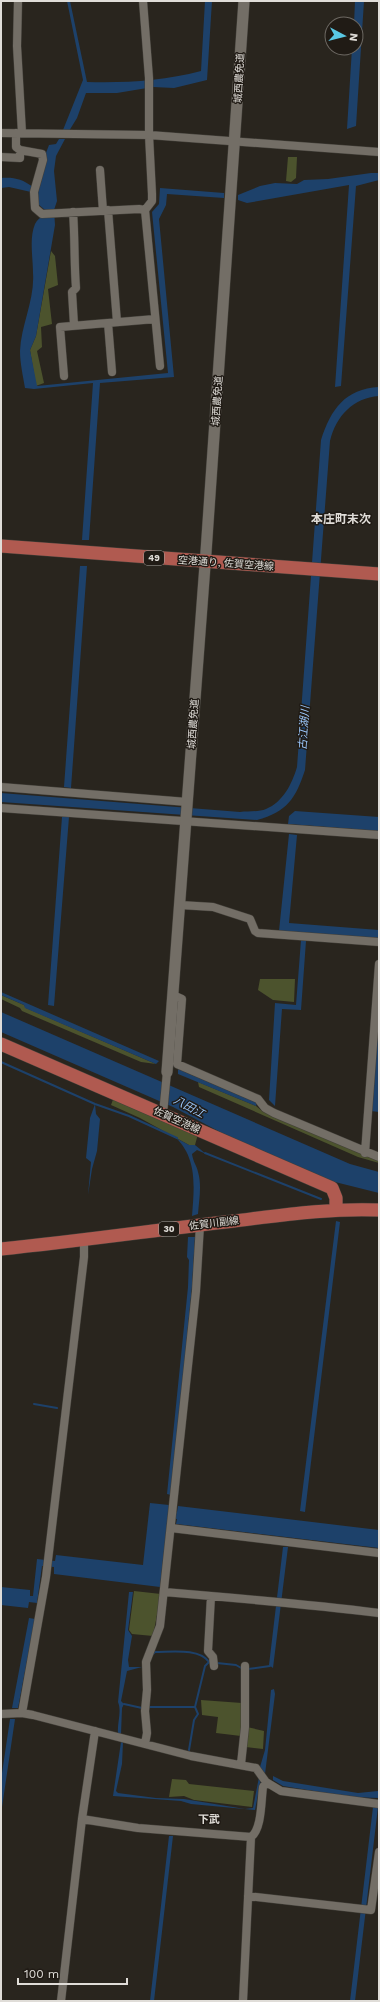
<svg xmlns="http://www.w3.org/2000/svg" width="380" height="2002" viewBox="0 0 380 2002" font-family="'Work Sans','Noto Sans JP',sans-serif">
<rect width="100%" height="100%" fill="#29251e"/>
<path fill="#4c532d" d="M288 157H297L296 178 291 182 286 181Z
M51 251 55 256 58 285 48 289 52 324 41 327 42 347 37 351 44 383 36 386 30 350 36 336Z
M260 979H295L294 1002 273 1000 258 990Z
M1 995 24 1005 26 1008 156 1064 141 1062 22 1011 20 1008 1 999Z
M198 1082 256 1106 262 1111 366 1156 379 1160V1163L358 1157 199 1087Z
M115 1094 198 1134 195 1145H189L140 1118 111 1105Z
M134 1591 161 1594 153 1636 132 1634 129 1630Z
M201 1700 242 1703 241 1736 216 1733 218 1717 202 1715Z
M247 1727 264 1731 263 1749 246 1747Z
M172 1779 186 1780 189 1784 254 1791 252 1807 194 1800 184 1796 169 1797Z"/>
<path fill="#1d416a" d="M67 1H70L87 82C126 83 163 81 201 71L205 1H212L207 80 174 88 153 87 117 93H86L77 118 69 131 63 130 83 80Z
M355 1H364L356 126 347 129 352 48H356V24H354Z
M59 139H65L56 156 54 171 57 201 54 210 55 225 36 336 30 350 37 386 168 373 152 212 159 204 160 188 224 193V198L167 194 166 205 159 219 174 377 100 383 89 540H82L93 383 34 389 25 388C23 376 20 363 20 351 21 325 35 299 33 273 33 258 29 238 35 224 37 220 40 217 44 216L45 210 38 204 31 192 9 187 1 188V178C14 177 22 179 33 187L49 145 56 144Z
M371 173H379V180L356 186 341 386 335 387 349 185 247 203 238 200V195L260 186 275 183 297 184 304 180 328 179Z
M379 387V396C353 398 336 416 330 441L305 770C296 798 287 812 257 820L1 802V793L240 812C248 811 259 812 266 809 283 802 292 784 297 767L321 440C331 409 345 389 379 387Z
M80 566H87L71 788 64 787Z
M295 811 379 817V831L288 824 289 816Z
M62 817H69L54 1006 48 1005Z
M289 834 297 835 289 923 379 930V938L279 931Z
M301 940 306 941 301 1010 282 1009 275 1106 269 1100 275 1003 296 1005Z
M1 992 159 1061 156 1064 25 1008 24 1005 1 995Z
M1 1012 350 1164 379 1172V1193L327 1180 222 1133 173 1107 1 1032Z
M379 1012V1112L371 1111Z
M178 1069 257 1103 256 1106 178 1074Z
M95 1104 96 1114 100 1119 97 1151 92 1169 88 1195 91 1162 86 1158 90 1118Z
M176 1138 189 1145H195L206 1154 197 1150 192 1154C193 1162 197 1166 198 1172 202 1185 199 1200 198 1214L192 1216C194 1189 198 1159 176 1138Z
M336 1221 340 1222 305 1512 300 1511Z
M188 1237H195L192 1287 171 1495 167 1494 188 1287 189 1260 187 1257Z
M150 1503 169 1505V1510L177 1512 178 1506 379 1530V1548L176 1524 177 1519 168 1518 160 1587 54 1574V1567L42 1566 37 1603 29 1602 28 1608 1 1605V1587L30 1590V1596H33L37 1559 55 1561 56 1555 143 1565Z
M283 1547H288L273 1668 269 1665Z
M129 1592H133L128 1630 132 1636 128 1660 129 1667H142L127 1671 121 1701 124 1704 122 1708 121 1734 118 1733C117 1723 122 1712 118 1702Z
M29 1618 35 1619 18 1708H12Z
M274 1689 275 1694 265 1774 260 1767 265 1750 271 1690Z
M10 1719H15L1 1814V1780Z
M121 1742H123L122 1764 116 1791 118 1793 156 1798 184 1799 245 1809 253 1808 259 1777 261 1779 255 1810 191 1804 181 1801 113 1796Z
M273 1776 283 1781 358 1793 378 1791 379 1798 350 1797 283 1786 273 1780Z
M373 1807H378L355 2001H350Z
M169 1836H173L154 2001H150Z"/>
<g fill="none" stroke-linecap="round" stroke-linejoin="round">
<path stroke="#1d416a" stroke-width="2" d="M1 1062 95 1104 129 1116 177 1138
M205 1153 321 1199
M34 1404 57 1408
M152 1655 155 1652C172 1652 199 1648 209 1662
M217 1663 236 1665 243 1669
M248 1669 270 1666
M124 1704 142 1708
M148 1707H195
M189 1750 194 1720 198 1714 195 1707 205 1666 209 1662"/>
<g stroke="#43403a" stroke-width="9">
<path id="street" d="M18 1 17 46 22 133
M143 1 149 78V135L152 194V201L145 210 160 366
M1 133 149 135 379 152
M16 133V147L20 150 42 154 43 160 34 192 35 208 42 214 139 209 145 210
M1 157 20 158V150
M100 170 103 211
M108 210 117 322
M73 212C75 238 74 262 76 288L72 292 74 325
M108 323 112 372
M64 376 60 327 155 319
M1 787 187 802
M1 808 379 835
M180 905 213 907 250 919 255 931 258 933 379 942
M173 995 182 999 177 1064 258 1099 265 1108 274 1113 379 1157
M163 1114 167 1072
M365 1153 379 964
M171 1528 379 1553
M164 1592C236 1598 307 1604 379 1613
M211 1596 208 1651 213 1657 214 1666
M22 1713 46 1577 84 1257V1241
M1 1714 22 1713 33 1715 191 1756 256 1768 266 1782 281 1791 379 1804
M145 1744 147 1733 145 1711 147 1690 146 1662 160 1626 196 1291 200 1225
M241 1764 245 1727V1666
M82 1819 138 1828 251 1837C262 1829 261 1801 263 1787L266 1782
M248 1896 371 1910 379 1852
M61 2001 82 1819 95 1731
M243 2001 251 1837"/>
</g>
<g stroke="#43403a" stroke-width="12">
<path id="secondary" d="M167 1072 206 552 244 1"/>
</g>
<g stroke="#43403a" stroke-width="14">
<path id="primary" d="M1 546 379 574
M1 1044 332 1188 336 1198V1209
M1 1249C79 1241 156 1230 234 1221 283 1215 330 1208 379 1210"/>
</g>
<use href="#street" stroke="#736e66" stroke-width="8"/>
<use href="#secondary" stroke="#736e66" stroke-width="11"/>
<use href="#primary" stroke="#b05a50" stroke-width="13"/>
</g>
<g text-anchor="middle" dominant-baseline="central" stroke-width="3" stroke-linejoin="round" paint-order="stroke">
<g fill="#201b15" stroke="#a6a39e" stroke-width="1">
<rect x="144" y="551" width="20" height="14" rx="3"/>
<rect x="159" y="1222" width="20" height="14" rx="3"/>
</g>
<g font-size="9" font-weight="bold" fill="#e0ddd8">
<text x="154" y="558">49</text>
<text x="169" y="1229">30</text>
</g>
<g font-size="10" fill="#e0ddd8" stroke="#201b15">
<text transform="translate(239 78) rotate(-87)">城西農免道</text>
<text transform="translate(217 401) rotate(-86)">城西農免道</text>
<text transform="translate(226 563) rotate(4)">空港通り, 佐賀空港線</text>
<text transform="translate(193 724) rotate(-86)">城西農免道</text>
<text transform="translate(177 1120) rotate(24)">佐賀空港線</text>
<text transform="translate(214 1223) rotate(-7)">佐賀川副線</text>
</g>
<g font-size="11" font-style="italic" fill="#9bc8fd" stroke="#201b15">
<text transform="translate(304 728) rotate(-86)">古江湖川</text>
<text transform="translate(189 1107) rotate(28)">八田江</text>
</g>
<g font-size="11" font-weight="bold" fill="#e0ddd8" stroke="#201b15">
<text x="209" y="1819">下武</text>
</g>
<g font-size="12" font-weight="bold" fill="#e0ddd8" stroke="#201b15">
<text x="341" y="519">本庄町末次</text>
</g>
</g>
<rect width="380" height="2002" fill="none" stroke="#e0ddd8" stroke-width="4"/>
<g transform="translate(344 36) rotate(97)"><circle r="19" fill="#201b15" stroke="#6d6963"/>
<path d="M0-3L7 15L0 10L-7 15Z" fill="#59c8e4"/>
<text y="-6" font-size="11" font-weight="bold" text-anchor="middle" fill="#e0ddd8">N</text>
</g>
<path d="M18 1978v6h109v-6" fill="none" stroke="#e0ddd8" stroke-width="2"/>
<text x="24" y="1978" font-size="12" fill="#e0ddd8" stroke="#201b15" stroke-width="3" paint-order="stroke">100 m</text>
</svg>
